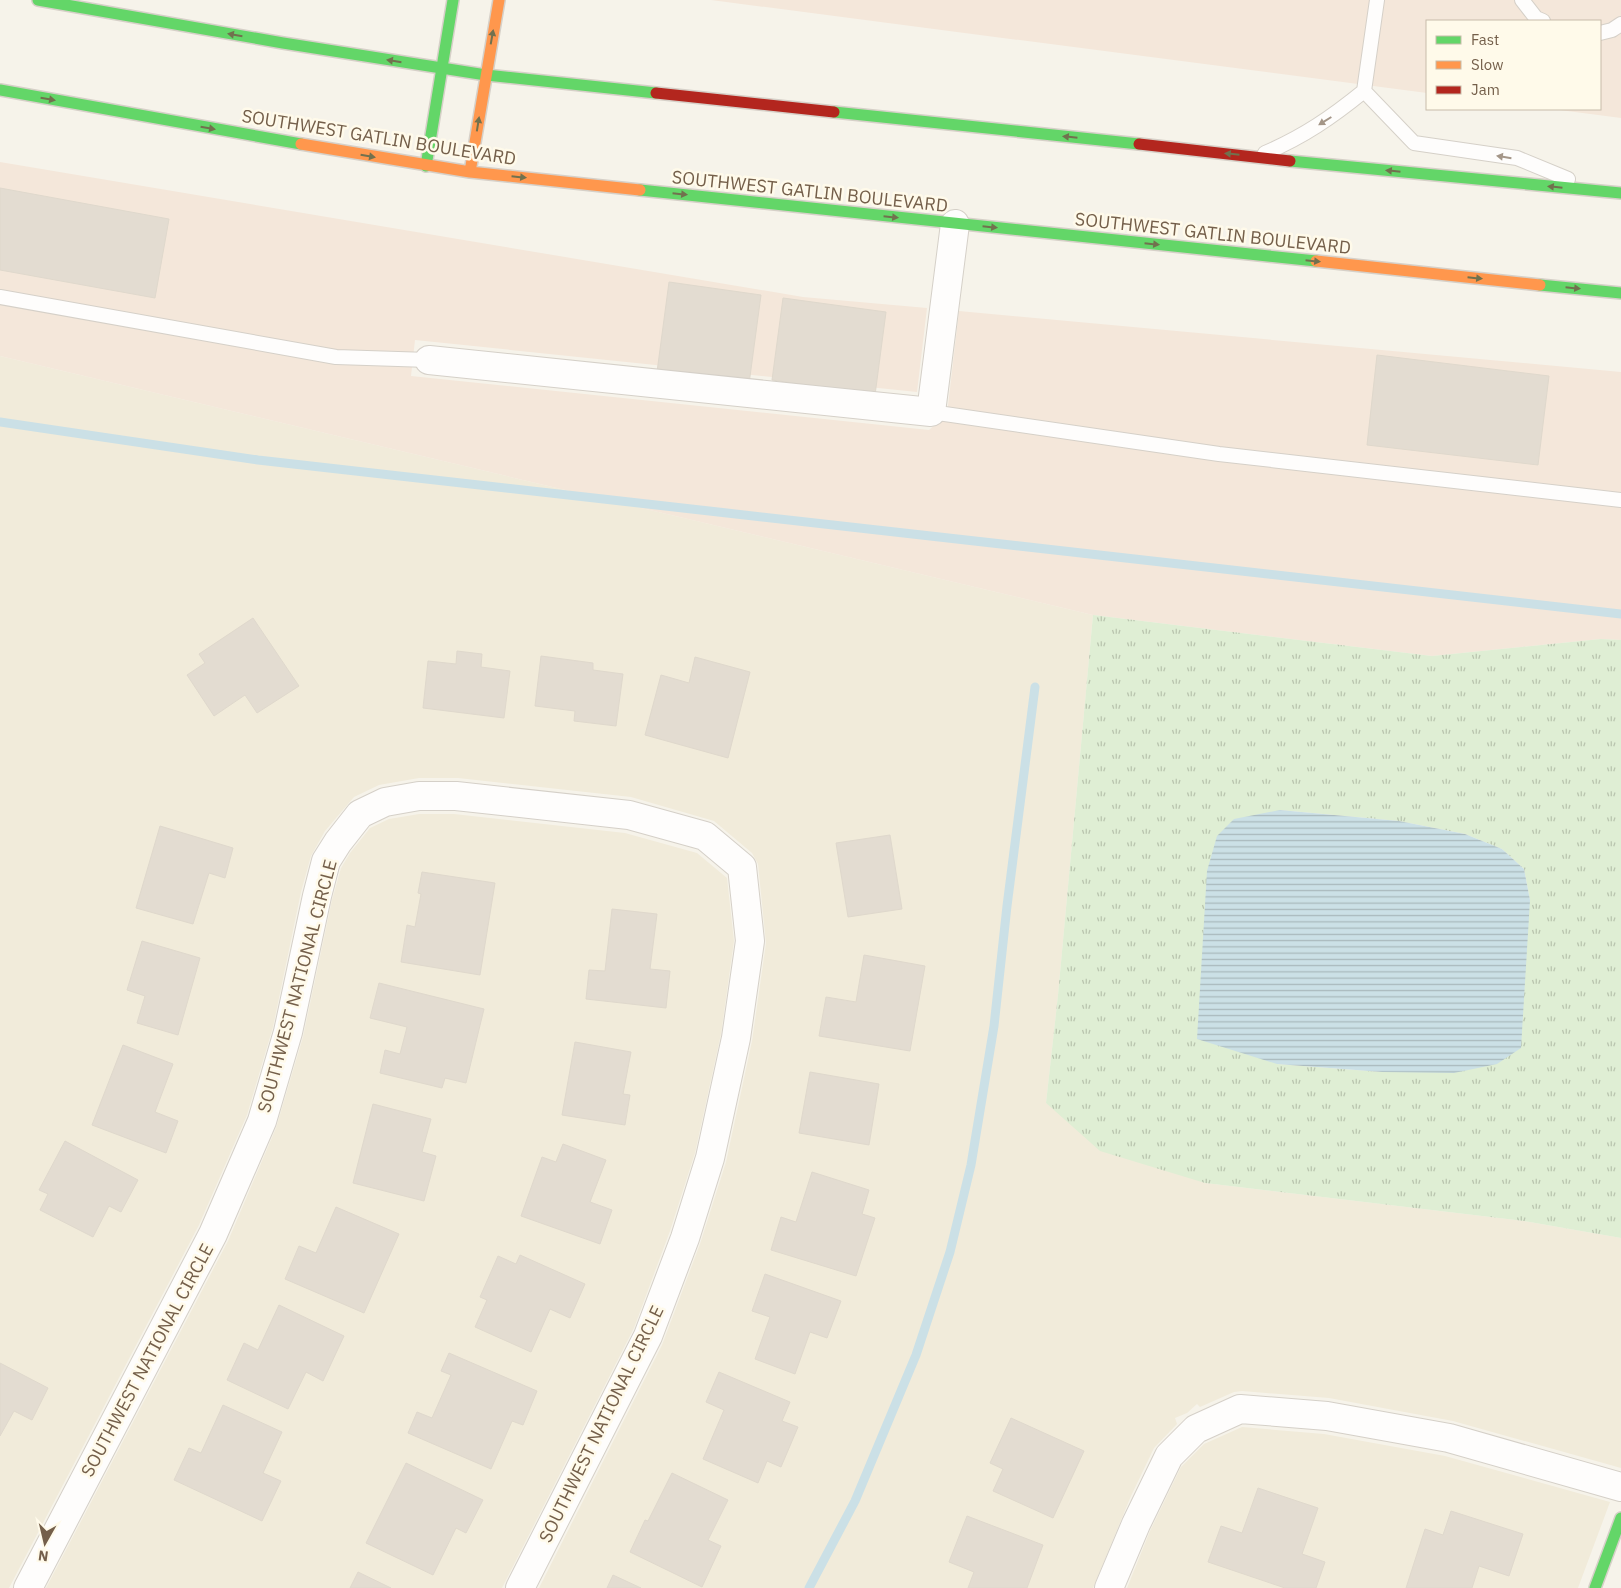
<svg xmlns="http://www.w3.org/2000/svg" width="1621" height="1588" viewBox="0 0 1621 1588" font-family="'IBM Plex Sans',sans-serif">
<defs>
<pattern id="grass-tufts" width="24" height="20" patternUnits="userSpaceOnUse" patternTransform="scale(1.25)"><rect width="24" height="20" fill="#dfeed4"/><path d="M3 7l-1-3M5 7V3M7 7l1-3M15 17l-1-3M17 17v-4M19 17l1-3" fill="none" stroke="#b9c4ae"/></pattern>
<pattern id="water-rules" width="6" height="5" patternUnits="userSpaceOnUse" patternTransform="scale(1.25)"><rect width="6" height="5" fill="#cbe0e6"/><path d="M0 2.5h6" fill="none" stroke="#a9b9bc"/></pattern>
</defs>
<rect width="100%" height="100%" fill="#f6f3ea"/>
<path fill="#f1ebda" d="M0 356 1093 615 1058 995 1046 1103 1205 1183 1524 1221 1621 1238V1468L1453 1421 1329 1398 1242 1391 1234 1392 1200 1407 1197 1404 1187 1413 1175 1418 1177 1424 1154 1448 1131 1496 1093 1588H539L662 1345 700 1244 726 1162 752 1041 766 943 758 864 752 853 714 821 631 797 458 778H419L379 785 354 797 325 831 311 856 301 892 273 1027 247 1115 199 1225 9 1588H0Z
M419 814H454L625 833 697 853 727 878 734 941 721 1034 695 1153 670 1231 634 1328 502 1588H46L228 1241 276 1128 303 1037 332 900 341 868 350 853 370 828 389 819Z
M1242 1427 1324 1434 1445 1456 1610 1502 1578 1588H1127L1150 1531 1181 1467 1204 1444Z"/>
<path fill="#f4e7da" d="M711 0H1621V118L1552 109H1600V21H1427V93Z
M0 162 803 297 927 308 917 392 415 340 411 376 929 430 947 414 959 311 1621 372V640L1601 639 1432 656 1093 615 0 356Z"/>
<path fill="url(#grass-tufts)" fill-rule="evenodd" d="M1093 615 1432 656 1601 639 1621 640V1238L1524 1221 1205 1183 1100 1151 1046 1103 1058 995ZM1280 810 1399 821 1465 834 1502 849 1524 869 1530 900 1454 1072H1382L1277 1064Z"/>
<path fill="url(#water-rules)" d="M1280 810 1399 821 1465 834 1502 849 1524 869 1530 900 1521 1048 1497 1064 1454 1073 1382 1072 1277 1064 1197 1039 1207 871 1217 836 1234 819Z"/>
<g fill="none" stroke-linecap="round" stroke-linejoin="round">
<path stroke="#cbe0e6" stroke-width="9" d="M0 422 258 460 1621 614
M809 1588 855 1501 916 1355 950 1252 971 1165 994 1026 1007 906 1035 687"/>
</g>
<path fill="#e3dcd1" stroke="#dfd8cc" d="M0 188 169 219 155 298 0 270Z
M669 282 761 295 749 384 657 372Z
M783 298 886 312 875 395 772 380Z
M1377 355 1549 376 1538 465 1367 445Z
M253 618 299 686 257 713 245 695 214 716 187 675 205 663 199 654Z
M457 651 482 654 481 667 510 671 504 718 423 708 428 661 456 664Z
M541 656 593 663V670L623 674 616 726 574 721 575 711 535 706Z
M695 657 750 672 728 758 645 735 661 675 689 683Z
M160 826 233 848 225 878 209 873 193 924 136 908Z
M890 835 902 909 848 917 836 843Z
M422 872 495 883 480 975 401 962 407 925 415 927 421 894 418 893Z
M612 909 657 914 650 969 670 971 666 1008 586 999 589 970 605 971Z
M142 941 200 958 178 1035 137 1023 145 996 127 990Z
M864 955 925 966 910 1051 819 1036 826 997 856 1002Z
M379 983 484 1009 466 1083 445 1078 442 1088 380 1073 385 1050 400 1054 407 1027 370 1018Z
M575 1042 631 1052 623 1094 630 1095 625 1125 562 1115Z
M123 1045 173 1064 155 1112 178 1121 166 1153 92 1125Z
M810 1072 879 1084 869 1145 799 1133Z
M373 1104 431 1119 422 1152 436 1156 424 1201 353 1183Z
M65 1141 138 1180 121 1212 109 1206 93 1237 40 1210 48 1194 39 1190Z
M563 1144 606 1160 590 1202 612 1210 600 1244 521 1216 542 1157 556 1162Z
M812 1172 869 1190 862 1214 875 1218 856 1276 771 1250 781 1217 796 1222Z
M336 1207 399 1234 364 1313 285 1279 299 1246 316 1253Z
M520 1255 585 1284 570 1318 550 1309 531 1352 475 1327 487 1300 480 1297 498 1256 516 1264Z
M765 1274 841 1301 827 1338 810 1332 795 1374 755 1359 770 1317 752 1311Z
M279 1305 344 1336 323 1381 306 1372 288 1409 227 1380 244 1343 258 1350Z
M449 1353 537 1391 523 1425 512 1421 491 1469 408 1433 417 1412 432 1418 451 1375 441 1371Z
M0 1363 48 1388 32 1420 14 1411 0 1436Z
M719 1372 790 1402 782 1421 798 1427 781 1467 767 1461 758 1483 703 1459 724 1410 706 1402Z
M223 1405 282 1432 263 1473 281 1481 262 1521 174 1480 189 1448 201 1453Z
M1011 1418 1084 1451 1053 1518 993 1491 1003 1469 990 1463Z
M406 1463 483 1500 466 1533 456 1528 433 1575 366 1543Z
M672 1473 728 1500 708 1540 721 1546 702 1587 630 1552 645 1520 648 1521Z
M1258 1488 1318 1508 1302 1554 1325 1562 1316 1588H1285L1208 1562 1221 1526 1242 1533Z
M1451 1511 1523 1534 1509 1576 1479 1566 1472 1588H1406L1425 1529 1443 1535Z
M967 1516 1043 1545 1027 1588H968L974 1572 949 1562Z
M358 1572 391 1588H350Z
M613 1575 641 1588H607Z"/>
<g fill="none" stroke-linecap="round" stroke-linejoin="round">
<g stroke="#d5d0c8" stroke-width="16">
<path id="lane" d="M1522 0 1536 18 1543 21
M1600 33 1612 30 1621 24
M1364 91 1414 143 1517 158 1568 179
M1265 153C1303 137 1332 117 1364 91L1377 0
M0 297 336 357 429 360
M931 412 1219 454 1621 500"/>
</g>
<g stroke="#d5d0c8" stroke-width="30">
<path id="street" d="M429 360 931 412 955 224
M28 1588 213 1234 262 1121 288 1032 317 896 326 861 338 842 360 814 385 802 419 796H456L629 815 705 836 742 867 750 941 736 1038 710 1158 685 1238 648 1336 520 1588
M1109 1588 1136 1524 1169 1456 1196 1429 1240 1409 1327 1416 1449 1438 1621 1487"/>
</g>
<g stroke="#d6d0c8" stroke-width="14">
<path id="fast" d="M38 0 283 43 486 75 656 93
M0 90 301 144
M834 112 1139 144
M1290 161 1621 193
M426 166 453 0
M640 190 1316 261
M1540 285 1621 293
M1595 1588 1621 1518"/>
</g>
<g stroke="#d6d0c8" stroke-width="14">
<path id="slow" d="M301 144 470 172 640 190
M470 172 499 0
M1316 261 1540 285"/>
</g>
<g stroke="#d6d0c8" stroke-width="14">
<path id="jam" d="M656 93 834 112
M1139 144 1290 161"/>
</g>
<use href="#lane" stroke="#fefdfc" stroke-width="14"/>
<use href="#street" stroke="#fefdfc" stroke-width="28"/>
<use href="#fast" stroke="#63d668" stroke-width="11"/>
<use href="#slow" stroke="#ff974d" stroke-width="11"/>
<use href="#jam" stroke="#b3261e" stroke-width="11"/>
</g>
<defs><path id="oneway-solid" d="M-6-.8H1V-3.2L6.5 0L1 3.2V.8H-6Z" transform="scale(1.25)"/></defs>
<g fill="#71714e">
<use href="#oneway-solid" transform="translate(235 35) rotate(-170)"/>
<use href="#oneway-solid" transform="translate(492 37) rotate(-80)"/>
<use href="#oneway-solid" transform="translate(394 61) rotate(-171)"/>
<use href="#oneway-solid" transform="translate(48 99) rotate(10)"/>
<use href="#oneway-solid" transform="translate(478 124) rotate(-81)"/>
<use href="#oneway-solid" transform="translate(208 128) rotate(10)"/>
<use href="#oneway-solid" transform="translate(1070 137) rotate(-174)"/>
<use href="#oneway-solid" transform="translate(1232 154) rotate(-174)"/>
<use href="#oneway-solid" transform="translate(368 156) rotate(10)"/>
<use href="#oneway-solid" transform="translate(1393 171) rotate(-174)"/>
<use href="#oneway-solid" transform="translate(519 177) rotate(6)"/>
<use href="#oneway-solid" transform="translate(1555 187) rotate(-174)"/>
<use href="#oneway-solid" transform="translate(680 194) rotate(6)"/>
<use href="#oneway-solid" transform="translate(891 217) rotate(6)"/>
<use href="#oneway-solid" transform="translate(990 227) rotate(6)"/>
<use href="#oneway-solid" transform="translate(1152 244) rotate(6)"/>
<use href="#oneway-solid" transform="translate(1313 261) rotate(6)"/>
<use href="#oneway-solid" transform="translate(1475 278) rotate(6)"/>
<use href="#oneway-solid" transform="translate(1573 288) rotate(6)"/>
</g>
<g fill="#a49688">
<use href="#oneway-solid" transform="translate(1325 121) rotate(148)"/>
<use href="#oneway-solid" transform="translate(1504 157) rotate(-171)"/>
</g>
<g text-anchor="middle" dominant-baseline="central" stroke-width="5" stroke-linejoin="round" paint-order="stroke">
<g font-size="18" fill="#745f4a" stroke="#fffaea">
<text transform="translate(379 137) rotate(9)">SOUTHWEST GATLIN BOULEVARD</text>
<text transform="translate(810 191) rotate(6)">SOUTHWEST GATLIN BOULEVARD</text>
<text transform="translate(1213 233) rotate(6)">SOUTHWEST GATLIN BOULEVARD</text>
<text transform="translate(297 986) rotate(-75)">SOUTHWEST NATIONAL CIRCLE</text>
<text transform="translate(147 1360) rotate(-62)">SOUTHWEST NATIONAL CIRCLE</text>
<text transform="translate(601 1424) rotate(-64)">SOUTHWEST NATIONAL CIRCLE</text>
</g>
</g>
<rect x="1426" y="20" width="175" height="90" fill="#fffaea" stroke="#c7bcaa"/>
<rect x="1436" y="36" width="25" height="8" fill="#63d668" stroke="#c7bcaa"/>
<text x="1471" y="45" font-size="15" fill="#745f4a">Fast</text>
<rect x="1436" y="61" width="25" height="8" fill="#ff974d" stroke="#c7bcaa"/>
<text x="1471" y="70" font-size="15" fill="#745f4a">Slow</text>
<rect x="1436" y="86" width="25" height="8" fill="#b3261e" stroke="#c7bcaa"/>
<text x="1471" y="95" font-size="15" fill="#745f4a">Jam</text>
<g transform="translate(45 1543) rotate(188)" stroke="#fffaea" stroke-width="4" paint-order="stroke">
<path d="M0-4L9 19L0 12L-9 19Z" fill="#745f4a"/>
<text y="-8" font-size="14" font-weight="bold" text-anchor="middle" fill="#745f4a">N</text>
</g>
</svg>
